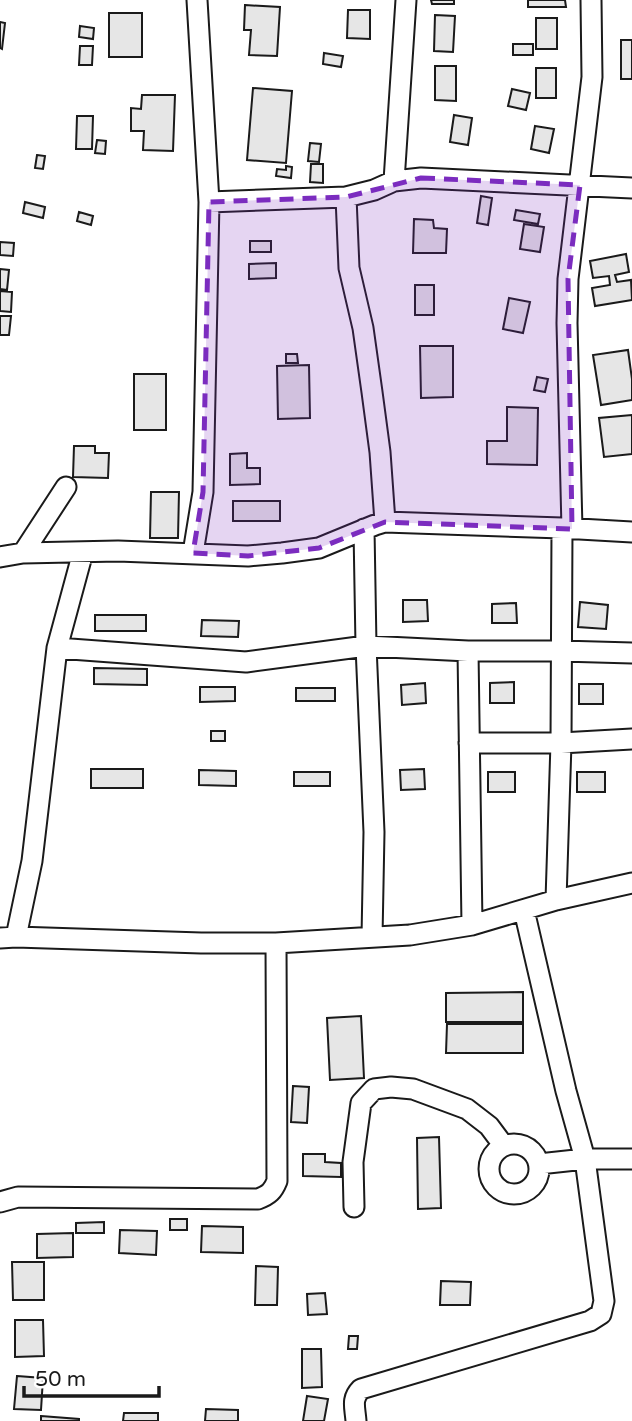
<svg xmlns="http://www.w3.org/2000/svg" width="632" height="1421" viewBox="0 0 632 1421" font-family="'Varela Round',sans-serif">
<rect width="100%" height="100%" fill="#fff"/>
<path fill="#e6e6e6" stroke="#1a1a1a" stroke-width="2" d="M431 0H454V4H432Z
M528 0H565L566 7H528Z
M245 5 280 7 277 56 249 55 251 30H244Z
M348 10H370V39L347 38Z
M109 13H142V57H109Z
M435 15 455 16 453 52 434 51Z
M536 18H557V49H536Z
M0 22 5 23 2 49 0 48Z
M80 26 94 28 93 39 79 37Z
M621 40H632V79H621Z
M513 44H533V55H513Z
M80 46H93L92 65H79Z
M324 53 343 56 341 67 323 64Z
M435 66H456V101L435 100Z
M536 68H556V98H536Z
M253 88 292 91 286 163 247 160Z
M512 89 530 93 526 110 508 106Z
M142 95H175L173 151 143 150 144 131H131V108L141 109Z
M454 115 472 118 468 145 450 142Z
M77 116H93L92 149H76Z
M535 126 554 129 549 153 531 149Z
M97 140 106 141 105 154 95 153Z
M310 143 321 144 319 162 308 161Z
M37 155 45 156 43 169 35 168Z
M311 164H323V183L310 182Z
M286 166 292 167 291 178 276 176 277 169 286 170Z
M481 196 492 198 488 225 477 223Z
M25 202 45 207 43 218 23 213Z
M516 210 540 214 538 224 514 220Z
M79 212 93 216 91 225 77 221Z
M414 219 433 220 434 228 447 229 446 253H413Z
M524 224 544 227 540 252 520 249Z
M250 241H271V252H250Z
M0 242 14 243 13 256 0 255Z
M626 254 629 272 615 275 617 282 631 280 632 300 595 306 592 288 610 285 609 276 593 278 590 261Z
M276 263V278L249 279V264Z
M0 269 9 270 7 290 0 289Z
M415 285H434V315H415Z
M0 291 12 292 11 312 0 311Z
M509 298 530 302 523 333 503 329Z
M0 316H11L9 335H0Z
M420 346H453V397L421 398Z
M628 350 632 379V400L601 405 593 355Z
M286 354H297L298 363H286Z
M309 365 310 418 278 419 277 366Z
M134 374H166V430H134Z
M537 377 548 379 545 392 534 390Z
M507 407 538 408 537 465 487 464V441H507Z
M632 415V454L604 457 599 418Z
M74 446H95V453H109L108 478 73 477Z
M247 453V468H260V484L230 485V454Z
M151 492H179L178 538H150Z
M233 501H280V521H233Z
M403 600H427L428 621 403 622Z
M580 602 608 605 606 629 578 627Z
M516 603 517 623H492V604Z
M95 615H146V631H95Z
M202 620 239 621 238 637 201 636Z
M94 668 147 669V685L94 684Z
M514 682V703H490V683Z
M425 683 426 703 402 705 401 685Z
M579 684H603V704H579Z
M200 687H235V701L200 702Z
M296 688H335V701H296Z
M211 731H225V741H211Z
M91 769H143V788H91Z
M424 769 425 789 401 790 400 770Z
M199 770 236 771V786L199 785Z
M294 772H330V786H294Z
M488 772H515V792H488Z
M577 772H605V792H577Z
M523 992V1022H446V993Z
M361 1016 364 1078 330 1080 327 1018Z
M447 1024H523V1053H446Z
M293 1086 309 1087 307 1123 291 1122Z
M439 1137 441 1208 418 1209 417 1138Z
M303 1154H325V1162L341 1163V1177L303 1176Z
M170 1219H187V1230H170Z
M104 1222V1233H76V1223Z
M202 1226 243 1227V1253L201 1252Z
M120 1230 157 1231 156 1255 119 1253Z
M73 1233V1257L37 1258V1234Z
M12 1262H44V1300H13Z
M256 1266 278 1267 277 1305H255Z
M441 1281 471 1282 470 1305H440Z
M325 1293 327 1314 308 1315 307 1294Z
M15 1320H43L44 1356 15 1357Z
M349 1336H358L357 1349H348Z
M302 1349H321L322 1387 302 1388Z
M17 1376 43 1378 41 1410 14 1409Z
M307 1396 328 1399 324 1421H303Z
M206 1409 238 1410V1421H205Z
M124 1413H158V1421H123Z
M41 1416 79 1419V1421H41Z"/>
<g fill="none" stroke-linecap="round" stroke-linejoin="round">
<g stroke="#1a1a1a" stroke-width="23">
<path id="minor" d="M394 181 406 0
M346 197 349 268 363 328 372 392 380 452 385 522
M209 202 346 197 374 190 394 181 421 178 632 188
M364 529 366 646 468 651H561L632 653
M572 529 567 323 568 279 592 77 591 0
M83 552 57 648 246 662 366 646 374 832 372 937
M23 553 66 487
M193 553 203 492 209 202 197 0
M0 557 23 553 118 551 248 556 282 553 319 548 375 525 385 522 562 528 632 532
M468 651 472 925
M469 743H561L632 739
M556 900 561 743 562 528
M524 910 566 1091 585 1159H632
M16 937 32 861 57 648
M0 938 16 937 201 943H276L410 935 472 925 556 900 632 883
M489 1169a25 25 0 1 1 50 0a25 25 0 1 1-50 0Z
M0 1202 18 1197 258 1199C269 1195 273 1191 277 1181L276 943
M354 1207 353 1162 361 1103 374 1089 391 1087 413 1089 467 1109 489 1126 504 1146
M356 1421C355 1407 351 1399 361 1389L590 1321 601 1314 604 1301 585 1159 539 1164"/>
</g>
<use href="#minor" stroke="#fff" stroke-width="19"/>
</g>
<path fill="#7b2cbf" fill-opacity="0.2" stroke="#7b2cbf" stroke-width="5" stroke-dasharray="14 9" stroke-linejoin="round" d="M421 178 580 185 568 279 572 529 385 522 319 548 248 556 193 553 203 492 209 202 346 197Z"/>
<path d="M24 1386v10h135v-10" fill="none" stroke="#1a1a1a" stroke-width="3.5"/>
<text x="35" y="1386" font-size="21" fill="#1a1a1a" stroke="#ffffff" stroke-width="5" paint-order="stroke">50 m</text>
</svg>
